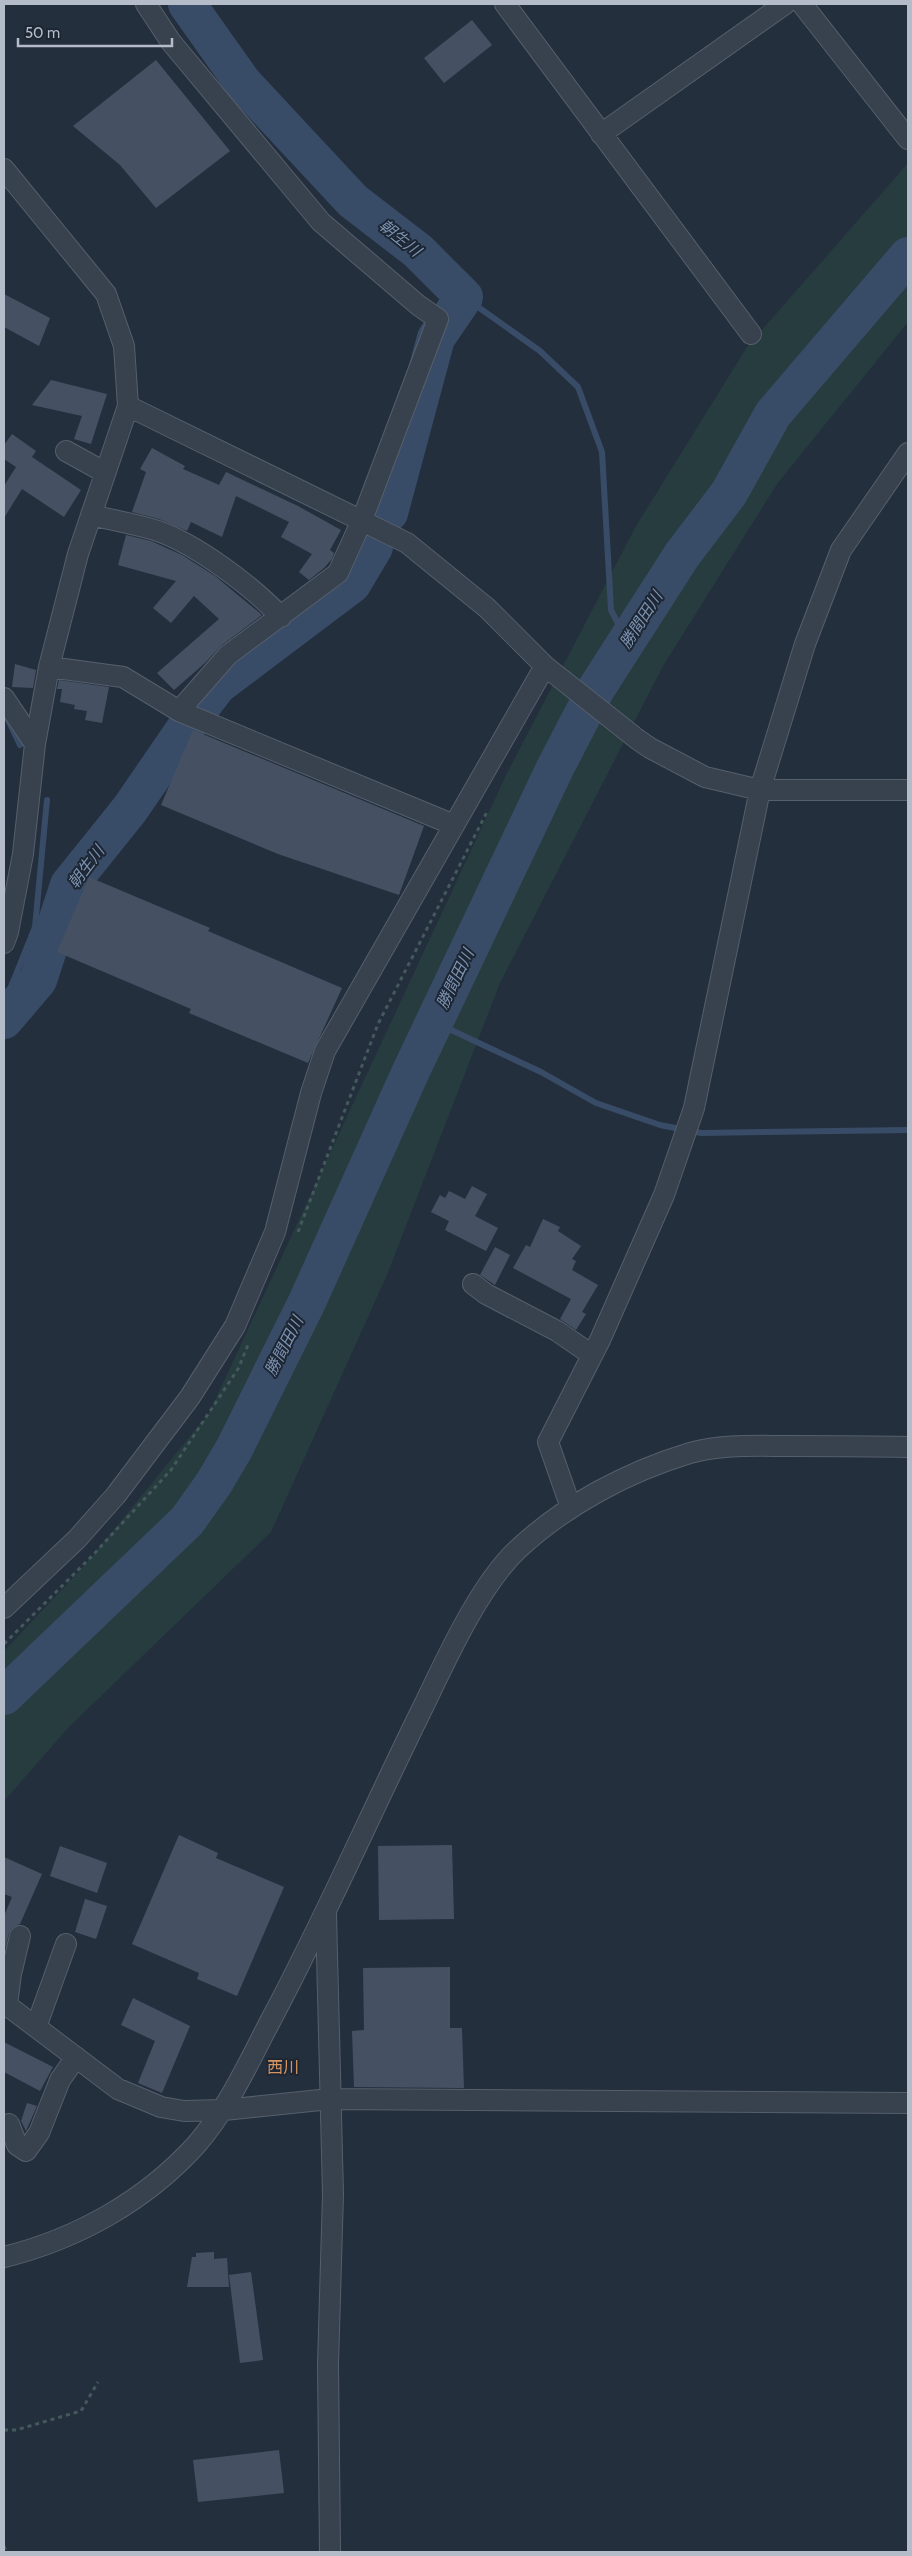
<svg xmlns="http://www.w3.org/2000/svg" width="912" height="2556" viewBox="0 0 912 2556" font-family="Cabin,'Noto Sans JP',sans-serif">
<rect width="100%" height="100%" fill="#242f3e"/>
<path fill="#263c3f" d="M908 163V322L777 484 663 666 500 983 387 1275 271 1532 69 1727 4 1801V1651L85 1565 209 1413 507 773 636 526 747 347Z"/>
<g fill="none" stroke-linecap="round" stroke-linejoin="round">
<path stroke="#394c67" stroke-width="6" d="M464 297 540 351 578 387 602 452 611 610 627 641
M8 720 20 745
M4 1004 35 927 47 800
M434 1022 541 1072 596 1103 660 1125 701 1133 908 1130"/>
<path stroke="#394c67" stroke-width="38" d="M187 4 243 83 353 201 418 251 464 297 436 338 389 513
M198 711 218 685 352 584 374 547
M4 1020 38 980 69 885 130 809 189 723
M4 1696 187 1521 214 1483 234 1449 307 1302 411 1071 555 768 596 689 682 555 729 493 773 414 908 256"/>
</g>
<path fill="#455162" d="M472 20 492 45 444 83 424 58Z
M156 60 230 151 156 208 120 165 73 126Z
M4 294 50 318 39 346 4 327Z
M51 380 107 394 91 444 74 439 82 416 32 405Z
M12 434 36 451 32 457 81 490 64 517 22 489 4 518V486L16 467 4 459V445Z
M152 448 185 466 183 469 219 485 226 472 298 506 341 530 330 550 334 553 332 559 324 568 309 580 299 572 312 554 281 537 289 522 236 496 222 537 191 522 187 531 159 519 132 512 146 472 140 469Z
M126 535 151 541 182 555 215 576 262 615 221 646 205 663 174 690 157 673 219 619 194 596 171 623 153 608 176 581 118 565Z
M15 664 36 670 33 688 12 687Z
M59 680 109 687 102 723 85 720 87 711 74 709 75 705 60 702 62 689H57Z
M193 730 424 826 399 895 278 854 161 805Z
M89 877 210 928 208 931 342 988 308 1063 189 1013 191 1009 57 952Z
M472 1186 487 1194 475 1216 498 1228 486 1251 445 1230 449 1221 431 1212 440 1195 445 1198 449 1191 465 1199Z
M543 1219 560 1227 558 1231 581 1246 572 1259 576 1261 572 1270 598 1285 582 1312 586 1314 576 1330 560 1319 571 1299 513 1268 526 1245 530 1247Z
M495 1247 510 1255 495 1285 480 1275Z
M179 1835 218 1853 216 1858 284 1887 237 1996 197 1979 199 1973 132 1944Z
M452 1845 454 1919 379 1920 378 1846Z
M60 1846 107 1863 97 1893 50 1876Z
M4 1857 42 1874 20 1924 12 1928 9 1933 4 1953V1916L12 1897 4 1894Z
M85 1899 107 1906 96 1939 75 1932Z
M450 1967V2028H462L464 2088 354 2087 352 2031 364 2030 363 1968Z
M133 1998 190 2026 162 2093 138 2083 155 2041 121 2025Z
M4 2042 53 2067 40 2091 4 2072Z
M27 2103 37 2106 26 2131 21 2121Z
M214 2252V2259L227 2258 229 2287H187L192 2257H196V2253Z
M251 2272 263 2360 240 2363 229 2275Z
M279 2450 284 2493 198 2502 193 2460Z"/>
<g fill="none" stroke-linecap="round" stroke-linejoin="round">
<g stroke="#565f6c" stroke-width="22">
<path id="minor" d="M505 4 751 334
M802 4 908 139
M601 134 785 4
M4 169 106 294 124 346 128 406 78 554 49 667 35 744 23 854 8 932 4 943
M128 406 407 543 487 608 545 666 637 739 650 748 705 777 760 790H908
M66 451 104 472
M91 515C112 520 134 524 155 530 195 543 252 586 281 617
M49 667 123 677 179 711 228 655 338 573 362 520 438 319 418 305 321 222 171 42 146 4
M4 698 35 744
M179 711 454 825
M473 1284 486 1294 557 1331 592 1355
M571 1508 548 1442 600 1340 664 1195 694 1108 760 790 805 644 841 550 908 453
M4 1608 77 1539 116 1495 190 1397 235 1326 275 1232 311 1093 325 1051 545 666
M326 1914 333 2194 328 2364 330 2552
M4 2003 118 2089 161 2107 184 2111 224 2110 330 2099 908 2103
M7 2004 11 1974 20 1936
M36 2027 66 1944
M9 2124 17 2145 26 2151 39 2133 60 2080 76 2057
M4 2257C77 2239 145 2201 196 2145 230 2106 250 2059 274 2014 328 1912 374 1806 425 1703 447 1657 480 1585 517 1550 565 1505 627 1472 690 1453 721 1444 756 1446 789 1446 828 1446 868 1446 908 1447"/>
</g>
<path stroke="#44595c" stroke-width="3" stroke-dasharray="4 4" stroke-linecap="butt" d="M298 1232 378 1024 488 810
M4 1644 93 1555 171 1470 238 1369 248 1345
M4 2430H16L81 2411 98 2382
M4 2546 6 2552"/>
<use href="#minor" stroke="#38414e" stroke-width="20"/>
</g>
<g text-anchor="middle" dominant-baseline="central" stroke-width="4" stroke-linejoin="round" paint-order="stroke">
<g font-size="16" font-style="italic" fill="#7c92b1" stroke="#1d2633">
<text transform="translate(400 238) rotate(39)">朝生川</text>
<text transform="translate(641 620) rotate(-57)">勝間田川</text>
<text transform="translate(86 867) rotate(-53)">朝生川</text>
<text transform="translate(455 979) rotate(-64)">勝間田川</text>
<text transform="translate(284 1346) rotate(-63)">勝間田川</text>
</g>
<g font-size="16" fill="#d59563" stroke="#1d2633">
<text x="283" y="2067">西川</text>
</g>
</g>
<rect width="912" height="2556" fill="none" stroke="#b4bcc9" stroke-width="10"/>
<path d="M18 38v8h154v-8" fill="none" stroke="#b4bcc9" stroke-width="2.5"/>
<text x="25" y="38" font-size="15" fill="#b4bcc9" stroke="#1d2633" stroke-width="4" paint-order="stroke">50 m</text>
</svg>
